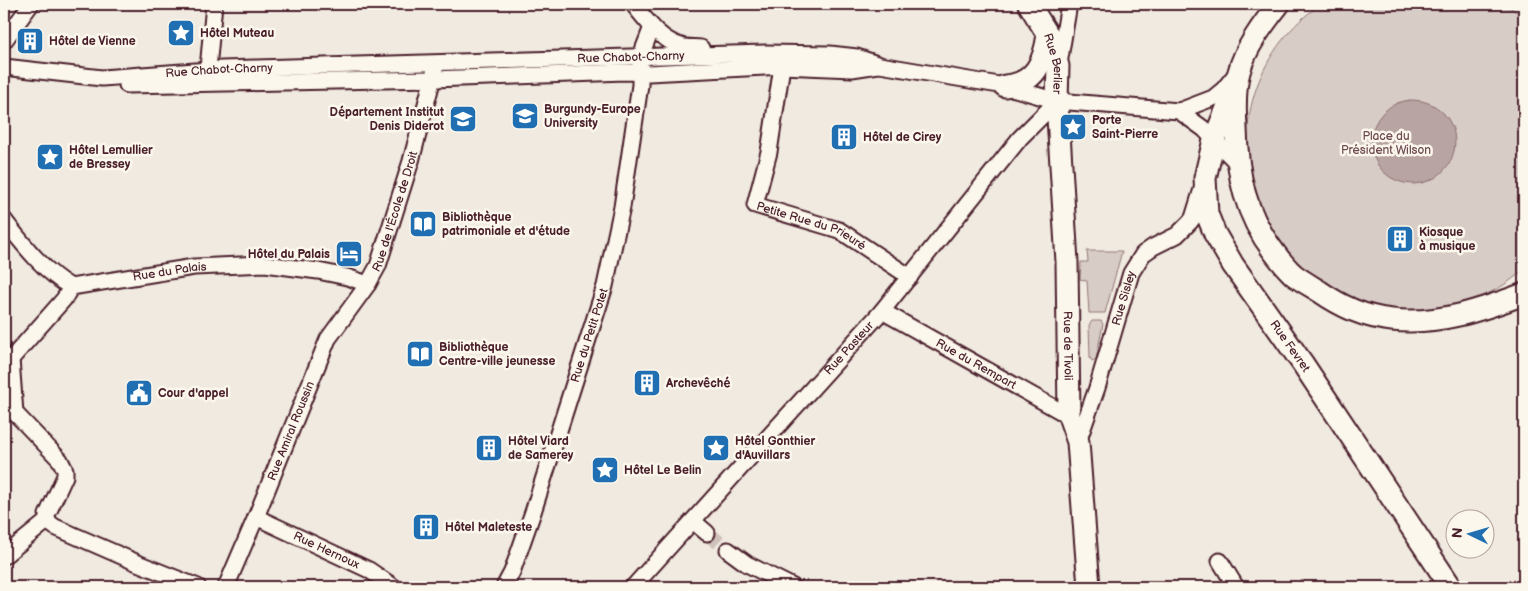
<svg xmlns="http://www.w3.org/2000/svg" width="1528" height="591" viewBox="0 0 1528 591" font-family="'Balsamiq Sans',sans-serif">
<rect width="100%" height="100%" fill="#f0eae0"/>
<filter id="ink" filterUnits="userSpaceOnUse"><feTurbulence type="fractalNoise" baseFrequency=".02" numOctaves="2"/><feDisplacementMap in="SourceGraphic" scale="10" xChannelSelector="R" yChannelSelector="G"/><feConvolveMatrix kernelMatrix="1 2 1 2 8 2 1 2 1" color-interpolation-filters="sRGB"/></filter>
<g filter="url(#ink)">
<path fill="#d8ccc6" stroke="#917678" d="M1321 4H1506L1524 18V269C1504 289 1475 301 1447 307 1411 315 1374 310 1341 293 1323 284 1305 274 1292 259 1287 253 1283 246 1279 240 1274 232 1267 224 1262 215 1259 208 1257 200 1255 193 1232 123 1260 45 1321 4Z
M1087 251H1122L1105 313H1089L1087 281 1080 279 1081 262H1088Z
M1092 321H1101L1103 324 1096 359 1092 361 1090 358 1089 325Z"/>
<path fill="#b8a4a2" stroke="#8c6f72" d="M1371 142a42 42 0 1 1 84 0a42 42 0 1 1-84 0Z"/>
<g fill="none" stroke-linecap="round" stroke-linejoin="round">
<path stroke="#cfc1bc" stroke-width="15" stroke-dasharray="15 8" stroke-linecap="butt" d="M707 533 728 550"/>
<g stroke="#4a1f2b" stroke-width="19">
<g id="street">
<path d="M633 4C646 20 660 40 681 46 687 48 695 47 701 48"/>
<path d="M4 41 31 4"/>
<path d="M1059 64 1069 4"/>
<path id="s1" d="M782 66 769 152 755 205 839 230 910 277"/>
<path id="s2" d="M4 67 102 78 222 69 765 53 830 54 857 57 880 65 1005 86 1057 101 1179 111 1213 98 1224 89 1236 74"/>
<path d="M207 80 214 4"/>
<path d="M127 85 433 79 625 72 649 73 782 66 852 69 878 65"/>
<path d="M1179 111 1204 129 1237 163"/>
<path d="M4 220C23 244 44 272 71 287"/>
<path id="s3" d="M71 287 194 267 265 264 318 271 347 277 368 284"/>
<path id="s4" d="M882 311 1069 416"/>
<path d="M11 359 15 413 60 460 65 470V476L47 515V521"/>
<path d="M4 361 11 359 64 299 71 287"/>
<path id="s5" d="M1078 442 1097 388 1131 273 1143 254 1153 247 1177 235 1190 222 1193 218 1202 189"/>
<path id="s6" d="M256 517 369 570 394 587"/>
<path d="M47 521 55 527 140 564 198 587"/>
<path d="M693 521 707 533"/>
<path d="M728 550 747 564 793 587"/>
<path d="M4 556 47 521"/>
<path d="M1220 561 1236 587"/>
<path id="s7" d="M226 587 256 517 328 339 368 284 378 266 411 161 435 70"/>
<path id="s8" d="M504 587 512 572 533 512 605 286 622 207 640 85V58L652 27"/>
<path id="s9" d="M633 587 882 311 1020 138 1057 101"/>
</g>
</g>
<g stroke="#4a1f2b" stroke-width="25">
<g id="secondary">
<path id="s10" d="M1029 4 1048 35 1058 66 1057 101 1067 262 1069 416 1078 442 1089 587"/>
<path d="M1279 4C1264 23 1245 48 1239 72 1234 89 1235 110 1236 128 1237 175 1245 214 1274 252 1280 260 1286 268 1294 275 1302 281 1311 286 1319 291 1342 307 1364 317 1392 320 1439 325 1481 310 1524 294"/>
<path d="M1005 86C1035 84 1044 62 1048 35"/>
<path id="s11" d="M1236 86 1214 140 1205 178 1207 214 1215 234 1233 265 1303 364 1451 587"/>
</g>
</g>
<use href="#street" stroke="#fbf7ec" stroke-width="15"/>
<use href="#secondary" stroke="#fbf7ec" stroke-width="21"/>
</g>
</g>
<defs>
<g id="sight-square" transform="scale(1.4375)"><rect x="-9" y="-9" width="18" height="18" rx="4" fill="#1f6fb2" stroke="#fbf7ec"/><path d="M0-6L1.8-2.2L6-1.7L2.9 1.2L3.7 5.4L0 3.3L-3.7 5.4L-2.9 1.2L-6-1.7L-1.8-2.2Z" fill="#fff"/></g>
<g id="building-square" transform="scale(1.4375)"><rect x="-9" y="-9" width="18" height="18" rx="4" fill="#1f6fb2" stroke="#fbf7ec"/><path d="M-4-6H4V6H1V3H-1V6H-4ZM-2.5-4.3h1.7v1.8h-1.7ZM.8-4.3h1.7v1.8H.8ZM-2.5-1h1.7V.8h-1.7ZM.8-1h1.7V.8H.8Z" fill="#fff"/></g>
<g id="university-square" transform="scale(1.4375)"><rect x="-9" y="-9" width="18" height="18" rx="4" fill="#1f6fb2" stroke="#fbf7ec"/><path d="M0-5L7-2L0 1L-7-2ZM-4 1L0 2.5L4 1V4Q0 6-4 4Z" fill="#fff"/></g>
<g id="library-square" transform="scale(1.4375)"><rect x="-9" y="-9" width="18" height="18" rx="4" fill="#1f6fb2" stroke="#fbf7ec"/><path d="M-6-4Q-3-5.5-.7-3.5V5Q-3 3-6 4ZM6-4Q3-5.5 .7-3.5V5Q3 3 6 4Z" fill="#fff"/></g>
<g id="hotel-square" transform="scale(1.4375)"><rect x="-9" y="-9" width="18" height="18" rx="4" fill="#1f6fb2" stroke="#fbf7ec"/><path d="M-6-4.5h1.5V1H6V5H4.5V3h-9V5H-6ZM-4 0a1.8 1.8 0 1 1 3.6 0ZM.5 0V-2.5h3Q6-2.5 6 0Z" fill="#fff"/></g>
<g id="civic-square" transform="scale(1.4375)"><rect x="-9" y="-9" width="18" height="18" rx="4" fill="#1f6fb2" stroke="#fbf7ec"/><path d="M-.6-6.5H3V-4.5H.6V-3L4-1V1h2V6H-6V1h2V-1L-.6-3ZM-1.2 2.5V6h2.4V2.5Z" fill="#fff"/></g>
</defs>
<g fill-rule="evenodd">
<use href="#sight-square" x="181" y="33"/>
<use href="#building-square" x="30" y="41"/>
<use href="#university-square" x="525" y="116"/>
<use href="#university-square" x="463" y="119"/>
<use href="#sight-square" x="1073" y="127"/>
<use href="#building-square" x="844" y="137"/>
<use href="#sight-square" x="50" y="157"/>
<use href="#library-square" x="423" y="224"/>
<use href="#building-square" x="1400" y="239"/>
<use href="#hotel-square" x="349" y="254"/>
<use href="#library-square" x="420" y="354"/>
<use href="#building-square" x="647" y="383"/>
<use href="#civic-square" x="139" y="393"/>
<use href="#building-square" x="489" y="448"/>
<use href="#sight-square" x="716" y="448"/>
<use href="#sight-square" x="605" y="470"/>
<use href="#building-square" x="426" y="527"/>
</g>
<g text-anchor="middle" dominant-baseline="central" stroke-width="5" stroke-linejoin="round" paint-order="stroke">
<g font-size="12" font-weight="bold" fill="#4a1f2b" stroke="#fbf7ec" text-anchor="start">
<text x="200" y="33">Hôtel Muteau</text>
<text x="49" y="41">Hôtel de Vienne</text>
<text x="544" y="109">Burgundy-Europe<tspan x="544" dy="14">University</tspan></text>
<text x="444" y="112" text-anchor="end">Département Institut<tspan x="444" dy="14">Denis Diderot</tspan></text>
<text x="1092" y="120">Porte<tspan x="1092" dy="14">Saint-Pierre</tspan></text>
<text x="863" y="137">Hôtel de Cirey</text>
<text x="69" y="150">Hôtel Lemullier<tspan x="69" dy="14">de Bressey</tspan></text>
<text x="442" y="217">Bibliothèque<tspan x="442" dy="14">patrimoniale et d'étude</tspan></text>
<text x="1419" y="232">Kiosque<tspan x="1419" dy="14">à musique</tspan></text>
<text x="330" y="254" text-anchor="end">Hôtel du Palais</text>
<text x="439" y="347">Bibliothèque<tspan x="439" dy="14">Centre-ville jeunesse</tspan></text>
<text x="666" y="383">Archevêché</text>
<text x="158" y="393">Cour d'appel</text>
<text x="508" y="441">Hôtel Viard<tspan x="508" dy="14">de Samerey</tspan></text>
<text x="735" y="441">Hôtel Gonthier<tspan x="735" dy="14">d'Auvillars</tspan></text>
<text x="624" y="470">Hôtel Le Belin</text>
<text x="445" y="527">Hôtel Maleteste</text>
</g>
<g font-size="12" fill="#4a1f2b" stroke="#fbf7ec">
<text stroke="none"><textPath href="#s2" startOffset="628">Rue Chabot-Charny</textPath></text>
<text stroke="none"><textPath href="#s10" startOffset="66">Rue Berlier</textPath></text>
<text stroke="none"><textPath href="#s2" startOffset="216">Rue Chabot-Charny</textPath></text>
<text stroke="none"><textPath href="#s7" startOffset="414">Rue de l'École de Droit</textPath></text>
<text stroke="none"><textPath href="#s1" startOffset="202">Petite Rue du Prieuré</textPath></text>
<text stroke="none"><textPath href="#s3" startOffset="100">Rue du Palais</textPath></text>
<text stroke="none"><textPath href="#s5" startOffset="151">Rue Sisley</textPath></text>
<text stroke="none"><textPath href="#s8" startOffset="266">Rue du Petit Potet</textPath></text>
<text stroke="none"><textPath href="#s10" startOffset="349">Rue de Tivoli</textPath></text>
<text stroke="none"><textPath href="#s11" startOffset="290">Rue Fevret</textPath></text>
<text stroke="none"><textPath href="#s9" startOffset="322">Rue Pasteur</textPath></text>
<text stroke="none"><textPath href="#s4" startOffset="108">Rue du Rempart</textPath></text>
<text stroke="none"><textPath href="#s7" startOffset="169">Rue Amiral Roussin</textPath></text>
<text stroke="none"><textPath href="#s6" startOffset="78">Rue Hernoux</textPath></text>
</g>
<g font-size="12" fill="#6e4a52" stroke="#fbf7ec">
<text x="1386" y="136">Place du<tspan x="1386" dy="14">Président Wilson</tspan></text>
</g>
</g>
<rect width="1528" height="591" fill="none" stroke="#fbf7ec" stroke-width="20"/>
<rect x="10" y="10" width="1508" height="571" fill="none" stroke="#4a1f2b" stroke-width="2" filter="url(#ink)"/>
<g transform="translate(1470 534) rotate(275)"><circle r="24" fill="#fbf7ec" stroke="#b4a19f"/>
<path d="M0-4L9 19L0 12L-9 19Z" fill="#1f6fb2"/>
<text y="-8" font-size="14" font-weight="bold" text-anchor="middle" fill="#4a1f2b">N</text>
</g>
</svg>
